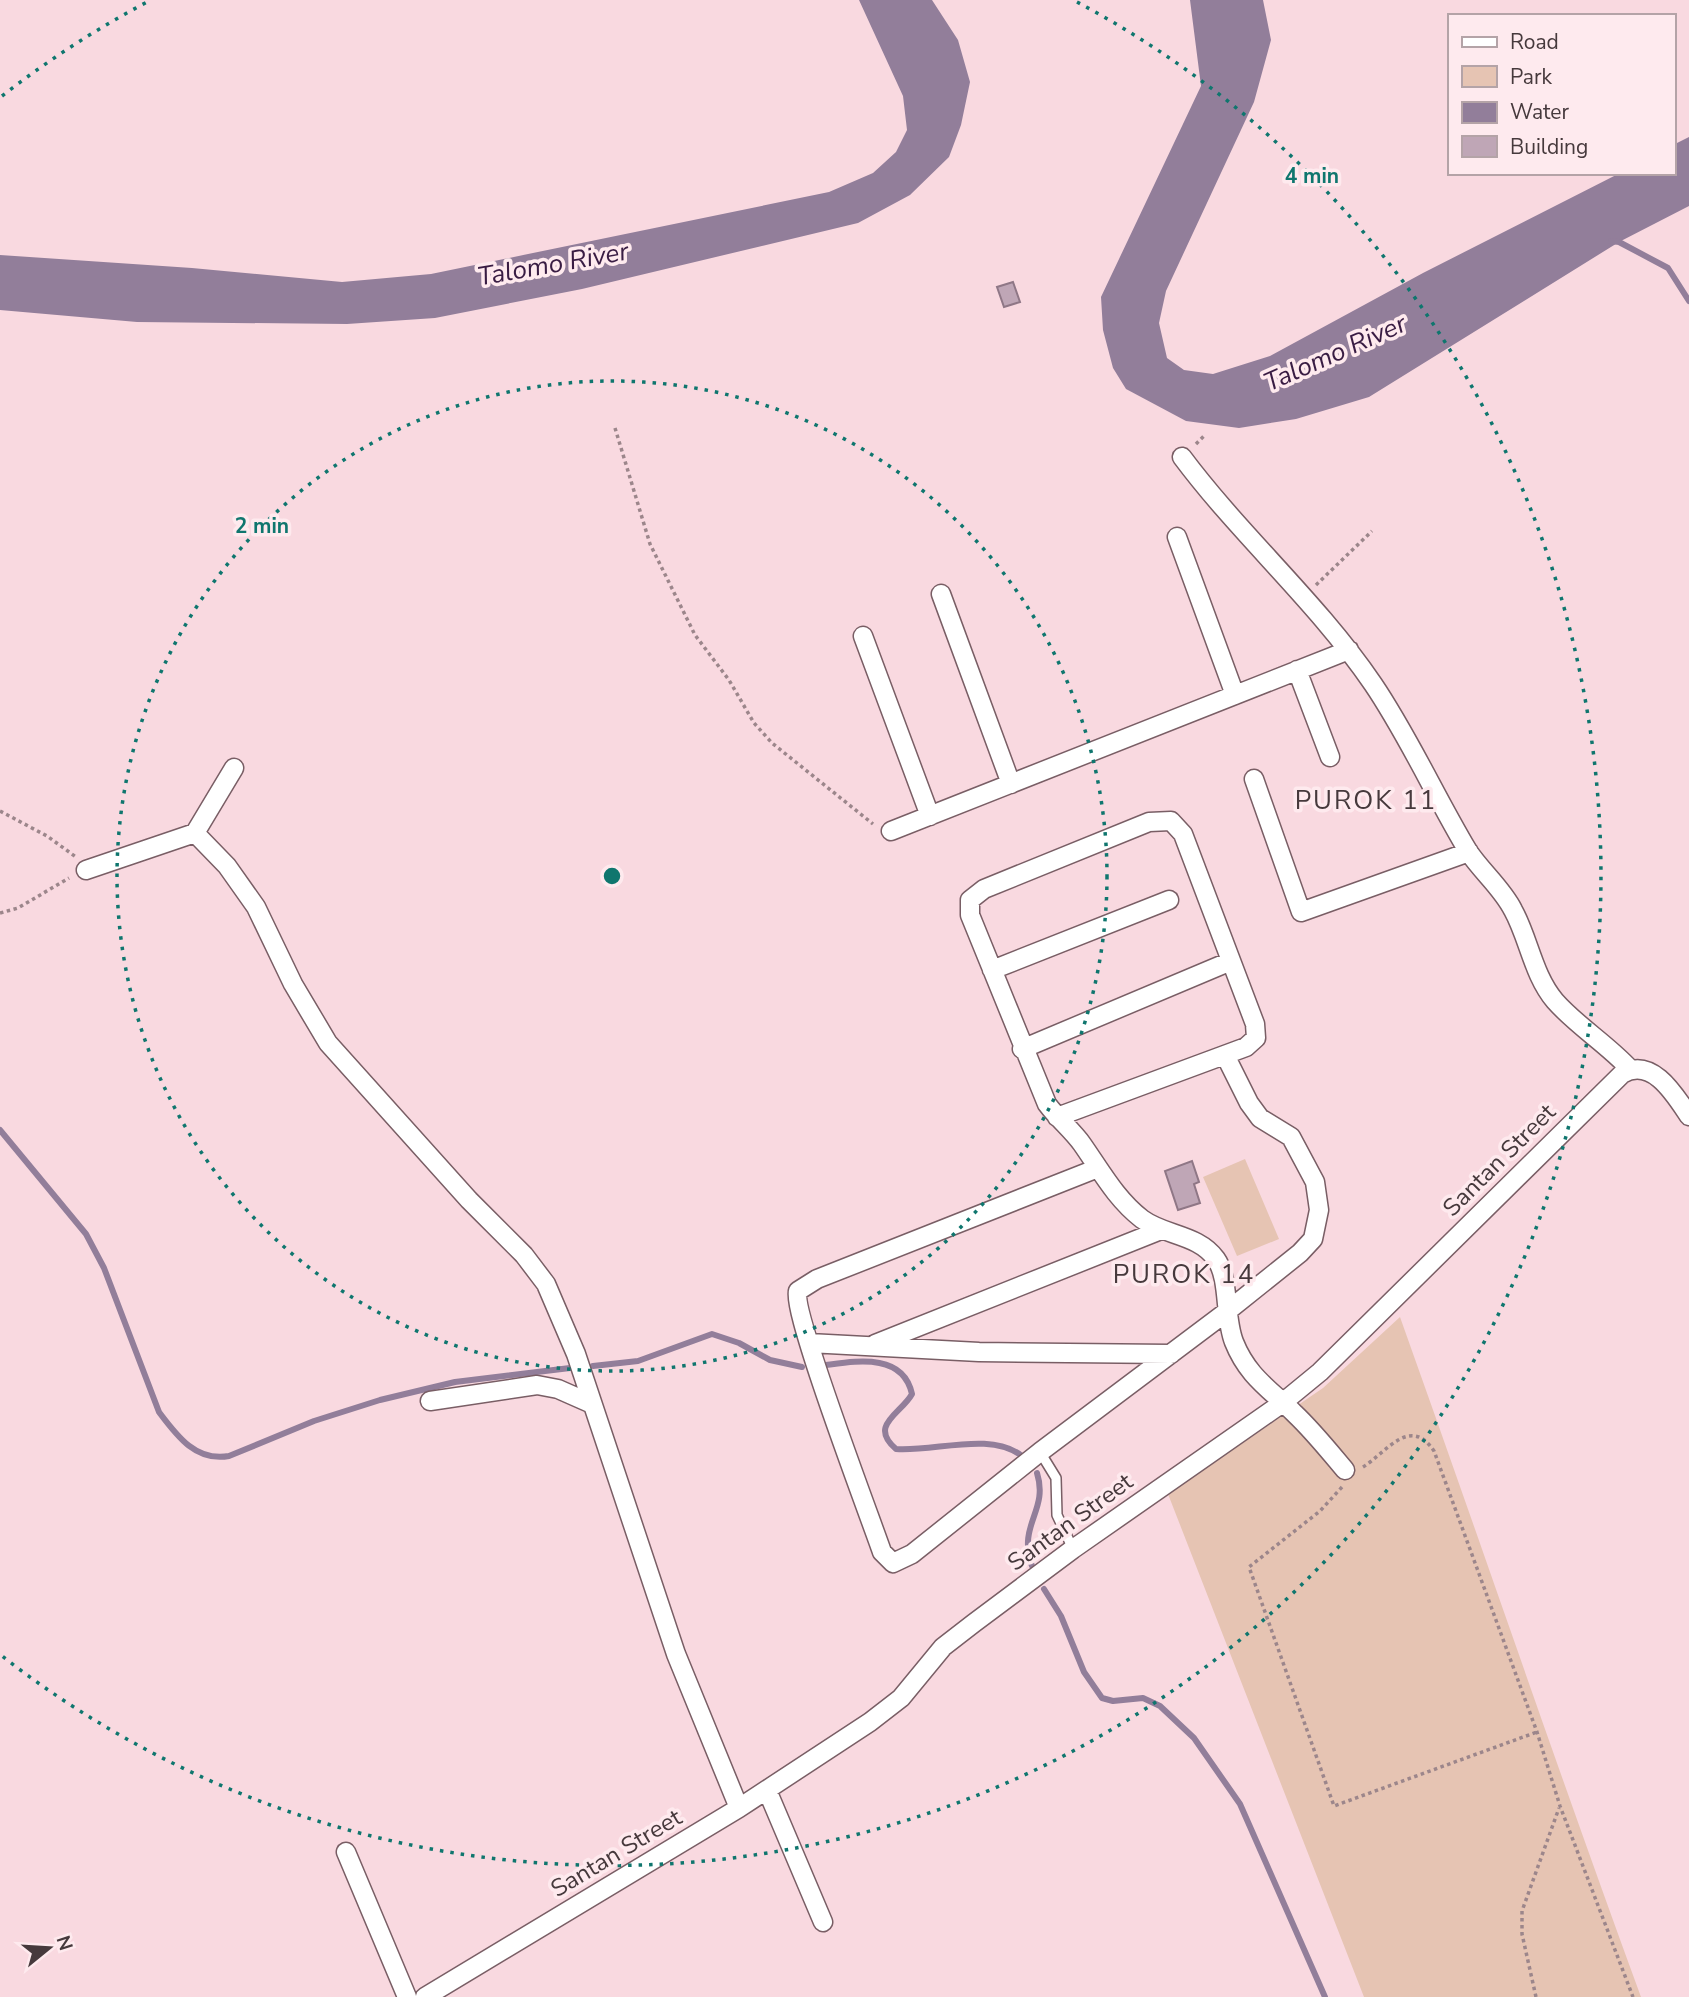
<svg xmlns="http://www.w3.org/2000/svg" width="1689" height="1997" viewBox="0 0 1689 1997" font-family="'Nunito Sans',sans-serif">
<rect width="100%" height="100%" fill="#f9d9e0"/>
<path fill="#e6c4b3" d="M1245 1159 1279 1239 1237 1256 1203 1177Z
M1400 1317C1481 1543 1558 1771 1641 1997H1364L1168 1494 1323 1388Z"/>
<path fill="#927e9a" d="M859 0H932L958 40 970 82 961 125 949 157 910 195 858 223 582 289 435 318 347 324 137 322 0 310V255L192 268 342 282 431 274 829 192 873 173 896 152 907 130 903 96Z
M1190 0H1263L1271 40 1254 102 1166 291 1159 323 1167 358 1184 370 1213 374 1270 356 1423 273 1620 173H1673V145L1689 137V206L1619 242 1369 397 1296 419 1239 428 1186 421 1126 389 1113 368 1103 330 1101 297 1201 86Z"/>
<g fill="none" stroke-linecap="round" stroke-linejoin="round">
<path stroke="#927e9a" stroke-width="6" d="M1611 241 1619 242 1668 268 1689 301
M0 1130 86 1234 104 1268 159 1412C177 1436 196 1462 229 1456L314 1421 380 1400 455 1382 570 1368
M826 1365C857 1361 903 1353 912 1394 901 1414 868 1425 896 1449 935 1452 990 1431 1022 1456
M593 1366 638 1361 712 1334 739 1343 770 1360 802 1367
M1032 1566C1017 1524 1049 1511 1037 1473
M1044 1589 1061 1616 1084 1672 1102 1698 1113 1701 1143 1698 1160 1706 1194 1738 1240 1804 1325 1997"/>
</g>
<path fill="#bfa6b6" stroke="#8f7786" stroke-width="2" d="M1013 282 1020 302 1004 307 997 287Z
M1192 1161 1199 1182 1194 1184 1200 1203 1178 1210 1165 1171Z"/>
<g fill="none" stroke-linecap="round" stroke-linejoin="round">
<g stroke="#795e65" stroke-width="12">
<path id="lane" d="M1040 1452 1056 1478 1057 1515 1073 1549"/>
</g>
<g stroke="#795e65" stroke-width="21">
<path id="street" d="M1182 457C1241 536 1317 602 1373 684 1409 737 1435 796 1468 851 1481 871 1502 888 1513 910 1529 939 1533 975 1555 1001 1577 1026 1607 1044 1630 1069
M1177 537 1235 695
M941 594 1011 784
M863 636 930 816
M1297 670 1330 757
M1254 779 1301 912 1469 852
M891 831 1349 650
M195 833 227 866 256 907 293 984 328 1043 469 1200 524 1255 546 1284 576 1354 676 1654 739 1808
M86 870 195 833 234 768
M992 970 1169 900
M1022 1049 1231 961
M1057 1117 1246 1047 1256 1038 1255 1024 1183 834 1171 821 1149 822 984 889 970 900V915L1047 1104C1058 1119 1072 1130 1082 1144 1101 1171 1116 1199 1142 1219 1165 1236 1198 1234 1216 1259 1230 1279 1224 1317 1234 1342 1248 1377 1270 1389 1295 1414 1313 1431 1329 1451 1345 1470
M1098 1168 817 1279 798 1291C791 1310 870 1517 882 1552L893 1563 912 1554 1040 1452 1225 1313 1300 1253 1313 1239 1319 1210 1315 1182 1291 1137 1260 1118 1249 1103 1225 1055
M809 1343 979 1352 1171 1354
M875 1344 1161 1230
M430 1401 537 1385 558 1389 592 1404
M767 1790 823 1922
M346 1852 407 1997
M425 1997 739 1808 870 1722 901 1698 943 1647 974 1623 1073 1549 1281 1404 1320 1372 1622 1074C1652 1056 1675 1095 1689 1116"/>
</g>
<path stroke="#9c868b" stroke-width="3.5" stroke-dasharray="3.5 3.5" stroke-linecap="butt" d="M615 428 650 544 695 635 729 680 754 723 772 743 873 824
M1196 444 1204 436
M1316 585 1372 531
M0 811 47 836 76 857
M0 913 18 908 69 878
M1363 1467C1387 1452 1410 1415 1434 1451L1537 1732 1560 1806 1633 1997
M1342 1487 1320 1511 1249 1567 1334 1806 1537 1732
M1536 1997 1522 1934V1911L1559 1808"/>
<use href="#lane" stroke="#fff" stroke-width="9"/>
<use href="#street" stroke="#fff" stroke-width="18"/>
</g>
<g fill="none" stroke="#0f766e" stroke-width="3.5" stroke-dasharray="3.5 7">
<circle cx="612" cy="876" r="495"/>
<path d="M2 96A990 990 0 0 1 147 2M1077 2A990 990 0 1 1 2 1656"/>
</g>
<g text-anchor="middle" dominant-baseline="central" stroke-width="7" stroke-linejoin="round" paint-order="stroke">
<g font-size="24" fill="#46393c" stroke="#feeaee">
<text transform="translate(1499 1160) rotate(-45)">Santan Street</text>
<text transform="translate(1070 1522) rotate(-36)">Santan Street</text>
<text transform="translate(616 1853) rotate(-31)">Santan Street</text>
</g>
<g font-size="26" font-style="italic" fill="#391c43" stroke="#feeaee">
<text transform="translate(553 264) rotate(-10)">Talomo River</text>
<text transform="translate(1335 353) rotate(-24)">Talomo River</text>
</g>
<g font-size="26" letter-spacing="2" fill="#46393c" stroke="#feeaee">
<text x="1366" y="800">PUROK 11</text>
<text x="1184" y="1274">PUROK 14</text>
</g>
</g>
<circle cx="612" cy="876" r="10" fill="#0f766e" stroke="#feeaee" stroke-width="3.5"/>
<g font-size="21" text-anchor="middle" font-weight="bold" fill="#0f766e" stroke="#feeaee" stroke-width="7" stroke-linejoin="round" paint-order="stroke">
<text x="1312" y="183">4 min</text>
<text x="262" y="533">2 min</text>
</g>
<rect x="1448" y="14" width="228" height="161" fill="#feeaee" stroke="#b4a3a7" stroke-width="2"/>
<rect x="1462" y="37" width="35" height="10" fill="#ffffff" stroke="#b4a3a7" stroke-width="2"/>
<text x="1510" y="49" font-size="21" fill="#46393c">Road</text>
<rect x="1462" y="66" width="35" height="21" fill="#e6c4b3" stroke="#b4a3a7" stroke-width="2"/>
<text x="1510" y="84" font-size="21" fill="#46393c">Park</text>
<rect x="1462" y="102" width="35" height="21" fill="#927e9a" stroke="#b4a3a7" stroke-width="2"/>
<text x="1510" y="119" font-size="21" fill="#46393c">Water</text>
<rect x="1462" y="136" width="35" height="21" fill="#bfa6b6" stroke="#b4a3a7" stroke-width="2"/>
<text x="1510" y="154" font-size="21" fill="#46393c">Building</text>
<g transform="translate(49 1948) rotate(72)" stroke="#feeaee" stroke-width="5" paint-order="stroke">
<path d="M0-5L12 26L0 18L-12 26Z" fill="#46393c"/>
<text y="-10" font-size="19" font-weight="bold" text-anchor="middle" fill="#46393c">N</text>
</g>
</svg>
